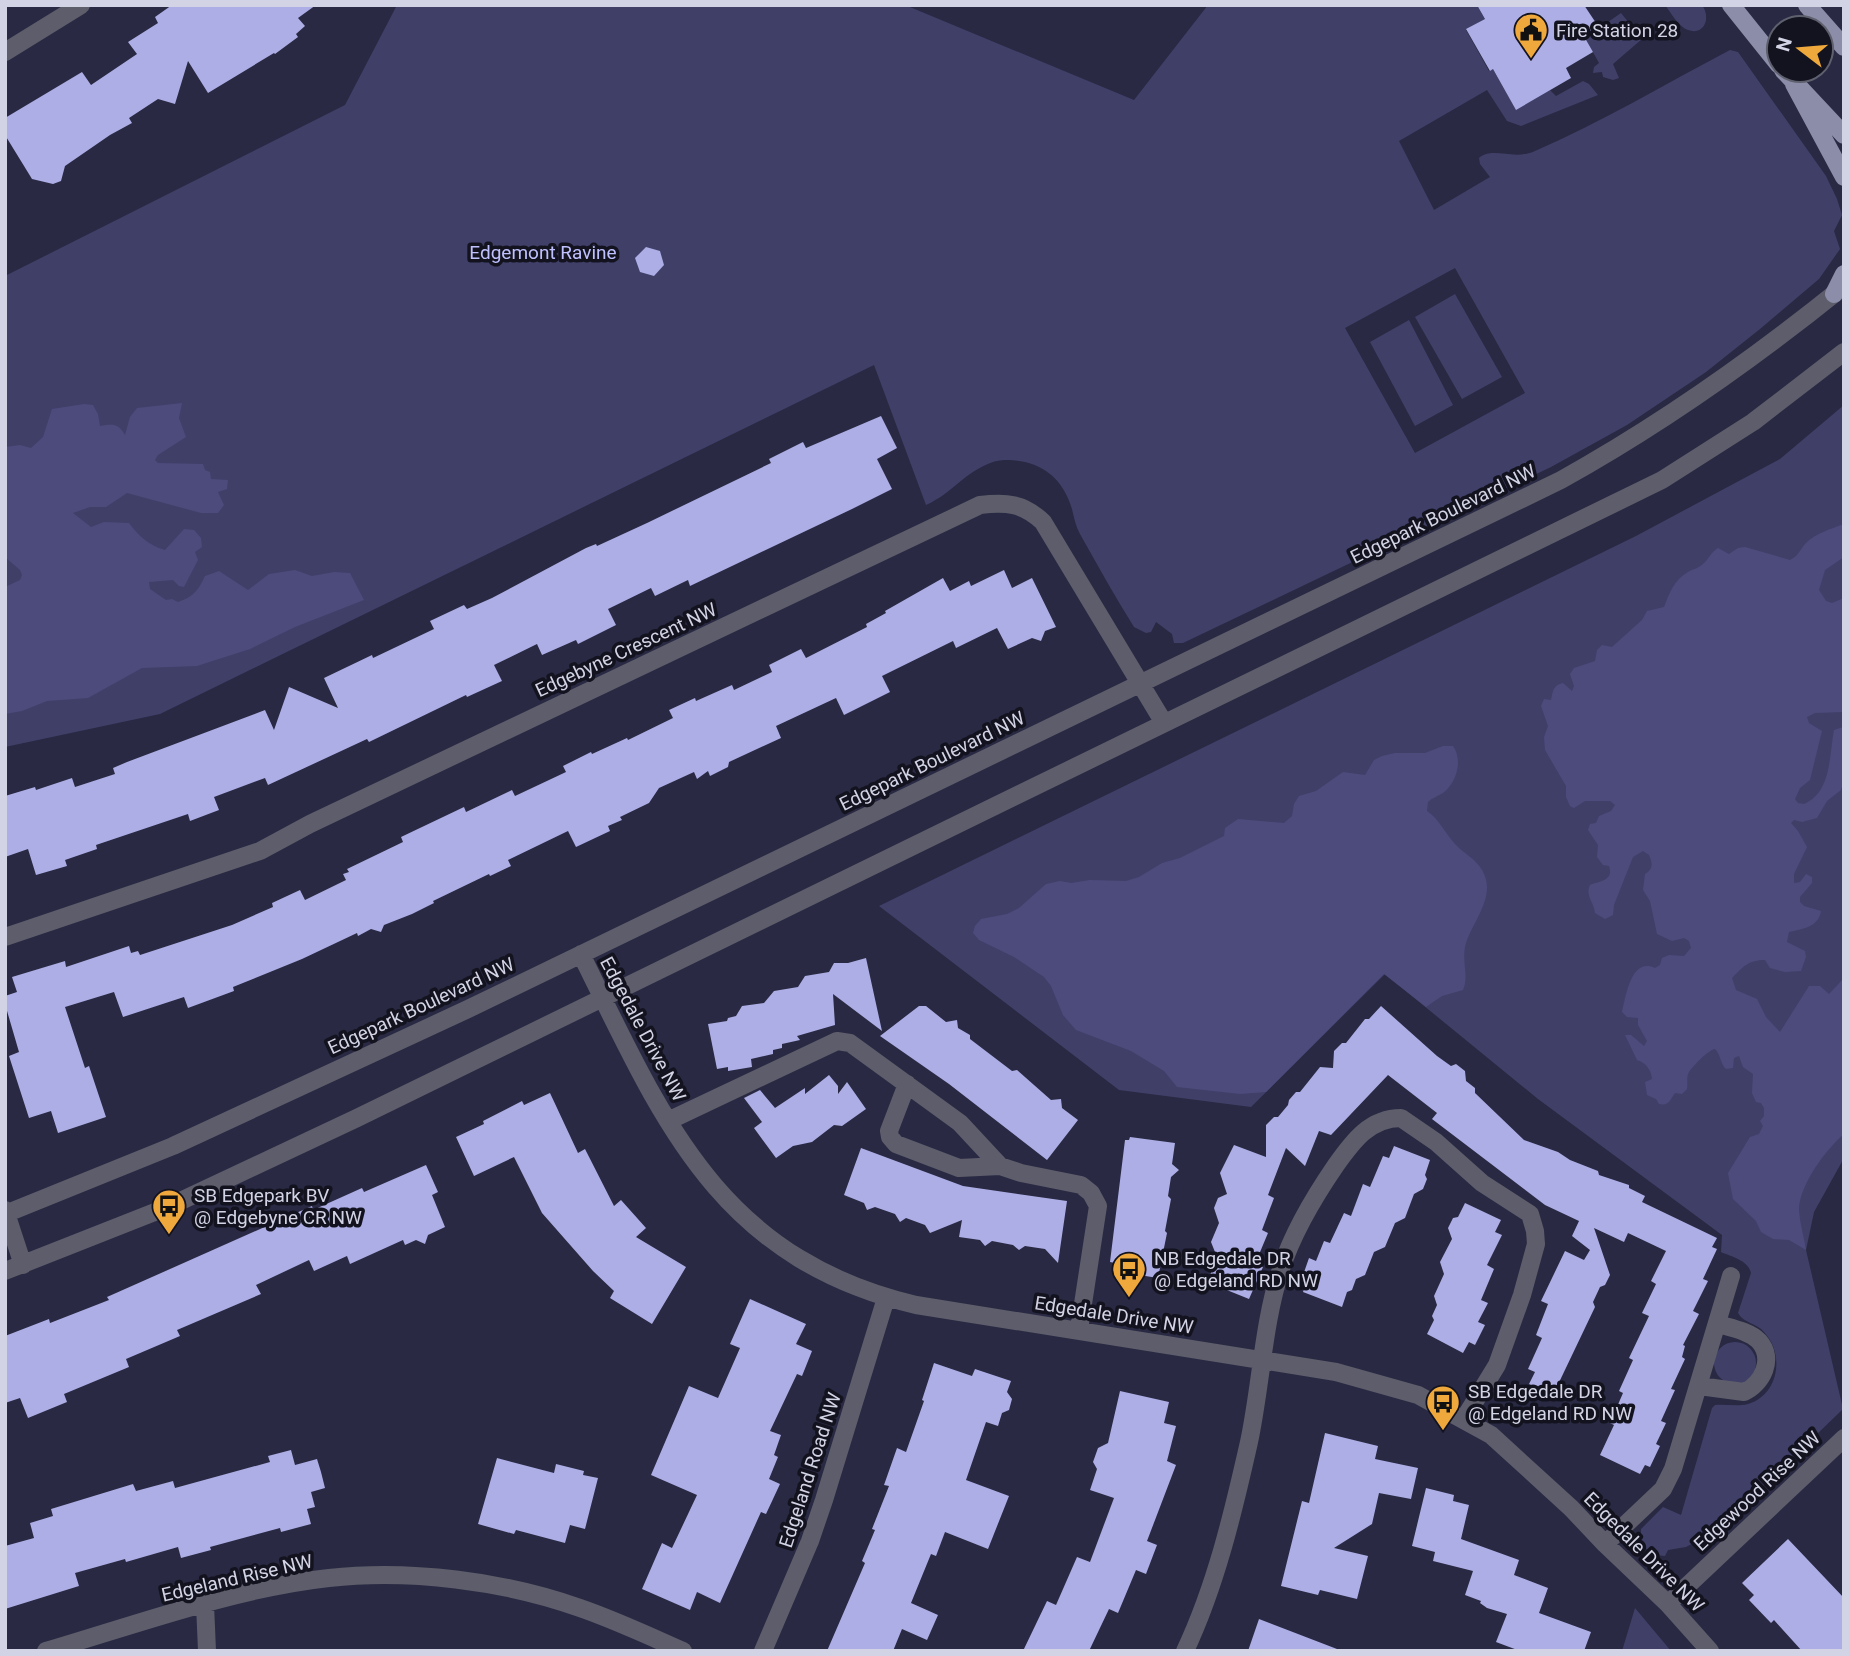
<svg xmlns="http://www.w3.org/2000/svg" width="1849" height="1656" viewBox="0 0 1849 1656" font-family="Roboto,sans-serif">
<rect width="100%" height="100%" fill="#292943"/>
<path fill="#403f68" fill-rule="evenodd" d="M397 5H905L1134 100 1208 5H1477L1485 19 1466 30 1489 71 1493 69 1516 109 1550 90 1556 96 1583 81 1589 84 1598 95 1521 126 1507 121 1487 90 1399 141 1434 210 1490 177 1480 164 1479 158C1493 146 1513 161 1535 151 1602 122 1665 84 1730 50L1738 52 1826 176 1837 199 1842 215 1834 231 1840 249 1819 279 1760 329 1706 372 1627 425 1551 467 1183 643H1174L1172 634 1156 622 1151 632 1146 633 1134 627C1115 597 1098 566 1080 534 1076 527 1074 518 1072 509 1065 485 1050 468 1025 462 1016 460 1003 459 993 462 964 472 953 493 926 505L874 365 160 714 5 747V276L345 105ZM1455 268 1525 393 1415 453 1345 328Z
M1665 5H1702C1711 17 1705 36 1688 30 1679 27 1671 13 1665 5Z
M1621 13 1642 39 1613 64 1619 78 1613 80 1603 77 1602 72 1593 73 1594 67 1599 63 1585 38Z
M1455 294 1502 377 1462 399 1415 317Z
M1409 320 1453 405 1415 426 1370 342Z
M1844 405V1158L1814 1212 1806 1250 1843 1409 1701 1546 1697 1541 1686 1547 1668 1550 1665 1556 1655 1555 1641 1545V1529L1663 1507 1681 1515 1712 1408 1715 1405C1726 1404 1737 1407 1748 1404 1779 1395 1785 1354 1764 1332 1757 1323 1743 1323 1738 1313L1751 1273C1748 1260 1732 1257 1721 1252L1722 1235 1538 1099 1385 974 1251 1107 1119 1090 879 906 1636 536 1780 459Z
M1714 1363a21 21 0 1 1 42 0a21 21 0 1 1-42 0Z
M1635 1608 1671 1651H1622Z"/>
<path fill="#4c4b7c" d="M182 403 179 418 186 437 158 455 155 460 158 463 203 464 205 470 210 472 211 479 228 480 227 489 218 492 224 505 218 513H201L127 493 106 507H90L73 513 91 527 104 522 129 523C139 536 148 545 165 550L184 529 194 530 201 538 202 547 195 552 198 560 184 587 179 586 173 580 149 582 150 589 166 600 172 599 178 602C193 597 198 591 205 576L219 571 248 590 269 574 295 570 312 576 334 572 350 573 364 600 295 627 250 649 197 666 142 668 88 698 47 701 22 711 5 714V587L20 580 22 575 20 570 5 557V501L7 498 5 495V447L20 445 31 448 43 437 52 409 84 404 93 405 98 414 100 426C113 424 118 423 125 435L130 417 137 408Z
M1844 524V557L1825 570 1819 590 1826 601 1832 603 1844 598V712L1815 713 1807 717 1809 723 1822 731 1810 780 1800 788 1795 799 1798 803 1804 804C1832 792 1829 755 1834 730L1843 727V783L1841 790 1827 801 1817 818 1802 822 1794 820 1791 823 1798 831 1807 847 1794 874V883L1800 882 1806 874 1812 877V883L1800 897V902L1804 906 1821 911C1819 927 1802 929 1789 932L1787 942 1805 951 1806 957 1801 971 1785 972 1770 968 1765 960C1748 960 1743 967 1732 978L1736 990 1757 999 1766 1017 1780 1032 1809 986H1820L1829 994 1844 978V1134C1826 1149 1798 1187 1799 1211 1800 1224 1804 1237 1806 1250L1789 1240 1773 1239 1761 1232 1756 1221 1733 1199 1728 1173 1750 1137 1759 1134 1763 1126 1760 1121 1764 1116V1108L1761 1103 1756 1102 1752 1093 1753 1074 1743 1067 1739 1056 1734 1058 1733 1068 1726 1069C1720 1063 1721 1055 1715 1049 1708 1050 1693 1066 1689 1072 1686 1077 1688 1083 1687 1089L1682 1094 1675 1093C1670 1100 1669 1106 1659 1104L1656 1099 1647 1095 1645 1082 1652 1079C1651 1069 1646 1063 1637 1060L1625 1035H1631L1644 1046 1647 1041 1638 1025V1018L1627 1017 1622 1012C1626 996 1631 957 1655 968L1660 965 1662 958 1669 955 1684 956 1691 948 1689 941 1684 938 1672 941 1657 934 1650 901 1643 890 1645 874C1653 869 1653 864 1649 855L1643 851 1633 857 1631 862 1614 905 1613 915 1605 919 1595 913C1594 902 1585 896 1590 885 1600 881 1614 881 1609 866L1603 865 1597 857 1598 845 1588 830 1590 824 1596 823 1599 816 1611 811 1615 805 1610 801H1585L1574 808 1570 806 1566 797V786L1545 750 1544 737 1548 726 1541 706 1544 699 1551 700C1553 691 1553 685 1563 683L1572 691 1574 686 1570 674 1574 668 1595 661 1597 650 1602 645 1612 647 1642 620 1647 611 1664 607C1670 592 1674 580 1688 572 1693 569 1699 568 1703 564 1709 559 1711 552 1718 548L1729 554 1738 548 1745 547 1790 560C1799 556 1800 549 1806 543 1816 533 1831 529 1844 524Z
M1443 746H1453C1463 760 1457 782 1443 793 1438 796 1432 798 1428 802L1427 811C1440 820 1444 832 1455 844 1463 853 1475 858 1482 870 1498 897 1471 922 1465 947 1462 962 1469 977 1463 990L1442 996 1426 1007 1384 974 1266 1092 1240 1094 1177 1087 1164 1071 1131 1051 1076 1030 1063 1015 1051 986 1044 977 1014 957 979 940 973 933 975 926 981 919 1007 914 1019 908 1046 884 1060 881 1071 883 1090 880 1126 881 1139 877 1162 863 1180 858 1224 836 1225 828 1238 819 1284 823 1292 816 1294 804 1299 796 1316 791 1343 772 1365 775 1374 760 1382 756 1395 753H1425Z"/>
<path fill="#adaee6" d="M172 5H316L298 18 305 26 296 34 298 37 275 54 274 53 208 93 188 61 175 104 158 99 129 118 132 123 110 135 65 166 61 181 53 184 32 179 5 135V118L82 72 91 85 137 54 128 42 158 23 155 17Z
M1477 5H1584L1600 29 1585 38 1593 52 1566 68 1571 78 1516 110 1493 69 1490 71 1466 29 1485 19Z
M646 247 660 251 664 265 654 276 640 272 635 258Z
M881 416 897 448 877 459 892 489 852 509 690 586 688 580 655 596 651 588 608 609 616 625 578 644 576 640 542 655 537 644 494 665 502 681 467 697 466 695 369 742 367 739 268 785 265 778 214 797 219 810 190 821 188 814 96 845 97 849 65 860 67 866 36 875 28 849 5 857V796L35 787 36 790 72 778 75 787 115 774 113 768 127 762 265 710 274 730 289 687 338 708 324 678 372 655 373 658 434 629 430 621 464 605 467 609 492 598 586 548 596 544 597 546 647 523 771 463 769 459 803 442 806 448Z
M1004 570 1012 588 1032 578 1056 627 1045 631 1041 641 1032 638 1008 649 997 628 956 648 953 641 882 676 890 692 844 715 836 698 776 726 781 738 729 762 728 767 710 776 708 771 697 779 694 772 659 788 649 803 620 817 622 820 608 826 610 831 576 847 568 831 508 860 511 866 490 876 489 874 433 901 434 903 412 914 384 925 381 932 371 929 358 936 357 933 302 959 233 987 234 991 188 1008 184 997 123 1017 114 992 65 1007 85 1068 89 1066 106 1117 58 1133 51 1111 29 1118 9 1056 19 1052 5 1004V996L17 992 12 977 65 961 66 967 129 946 131 953 138 951 140 955 232 925 273 907 272 903 300 890 305 900 346 880 343 874 349 872 347 869 403 842 401 837 464 807 466 812 512 790 515 796 566 772 563 766 591 752 592 754 627 738 628 740 673 718 669 710 695 698 696 701 732 685 734 690 772 672 769 665 801 649 806 658 867 627 866 624 886 613 885 611 943 578 950 591 969 581 971 586Z
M866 958 882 1031 833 994 835 1025 797 1036 800 1040 782 1044V1048L773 1050V1054L751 1059 752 1067 728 1071V1067L717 1069 708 1024 727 1021 728 1018 736 1016 742 1006 764 1003 774 991 798 987 805 976 829 972 834 963H848Z
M919 1006H926L946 1022 957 1020 958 1028 970 1035V1039L1012 1071 1017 1070 1051 1100 1061 1099 1062 1108 1078 1120 1047 1160 949 1084 880 1036Z
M1381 1006 1437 1056 1451 1066 1456 1064 1465 1071 1466 1081 1475 1088V1093L1524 1140 1558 1152 1570 1160 1598 1171 1599 1175 1629 1185V1188L1645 1196 1642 1202 1717 1238 1712 1247 1717 1249 1703 1279 1708 1281 1693 1311 1699 1314 1683 1345 1685 1346 1682 1357 1685 1359 1671 1389 1675 1390 1661 1421 1666 1423 1656 1444 1660 1446 1650 1467 1645 1465 1640 1474 1600 1455 1614 1425 1610 1423 1623 1393 1619 1391 1633 1360 1629 1358 1649 1316 1642 1313 1656 1284 1651 1281 1666 1251 1628 1233 1624 1242 1594 1228 1610 1275 1605 1285 1600 1287 1593 1302 1595 1307 1553 1395 1529 1384 1535 1372 1528 1369 1542 1338 1536 1335 1548 1304 1541 1301 1565 1251 1584 1260 1590 1250 1572 1236 1579 1221 1545 1205 1432 1119 1437 1113 1388 1075 1331 1135 1319 1131 1305 1166 1286 1148 1268 1195 1274 1198 1262 1230 1268 1233 1255 1264 1263 1267 1249 1299 1207 1282 1214 1266 1211 1262 1215 1252 1211 1242 1219 1223 1214 1208 1218 1198 1227 1194 1220 1173 1234 1145 1266 1157V1125L1274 1117H1278L1288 1105 1289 1100 1296 1092H1300L1320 1067 1333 1068 1334 1051 1342 1043H1346L1365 1019H1369Z
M829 1075 838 1086V1094L847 1082 866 1109 842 1126 834 1125 812 1142 793 1146 776 1158 754 1128 762 1122 744 1098 760 1090 775 1108 805 1088V1094Z
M550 1093 578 1153 585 1149 614 1206 621 1200 646 1228 636 1237 686 1267 652 1324 610 1298 614 1291 593 1271 542 1213 514 1157 474 1176 456 1137 484 1124 483 1121 522 1101 524 1105Z
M1130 1137 1175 1143 1172 1164 1179 1170 1171 1177 1168 1196 1171 1199 1165 1231 1167 1233 1158 1278 1114 1271 1115 1263 1110 1262 1125 1140H1129Z
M1394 1146 1430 1160 1425 1175 1427 1179 1423 1189 1414 1194 1405 1218 1395 1223 1385 1247 1374 1252 1365 1275 1356 1279 1352 1290 1347 1292 1342 1307 1303 1292 1307 1280 1302 1278 1309 1258 1316 1261 1324 1241 1330 1243 1344 1213 1351 1216 1363 1184 1370 1187 1383 1156 1389 1158Z
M861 1148 963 1186 1067 1201 1058 1263 1045 1249 1025 1246 1019 1250 1013 1245 992 1241 985 1246 980 1240 959 1237 962 1220 930 1233 925 1225 906 1218 900 1222 895 1214 875 1207 867 1210 864 1203 844 1195Z
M426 1165 438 1192 432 1195 445 1227 428 1235 425 1244 416 1240 405 1245 403 1240 350 1264 347 1256 314 1271 309 1260 256 1285 261 1294 177 1330 180 1336 126 1359 129 1367 64 1394 67 1402 28 1418 20 1398 5 1403V1336L49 1319 50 1323 109 1300 107 1297 312 1206 313 1210 362 1188 364 1192Z
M1465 1203 1501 1220 1495 1232 1502 1235 1487 1265 1494 1269 1481 1300 1488 1303 1478 1322 1485 1325 1475 1345 1469 1342 1463 1353 1427 1334 1434 1320 1432 1316 1437 1305 1434 1296 1444 1274 1440 1262 1452 1239 1448 1228 1453 1218 1458 1217Z
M750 1299 806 1324 796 1344 812 1351 802 1376 797 1374 770 1431 781 1435 774 1455 778 1457 769 1479 780 1484 766 1514 761 1512 720 1603 697 1592 690 1610 642 1589 662 1543 672 1548 697 1495 651 1475 689 1386 718 1398 740 1348 730 1344Z
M934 1363 972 1376 975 1369 1011 1381 1007 1392 1012 1399 1009 1410 1002 1413 998 1426 986 1422 966 1480 1009 1496 988 1549 945 1532 936 1556 931 1554 911 1603 938 1615 927 1640 902 1629 893 1651H827L865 1563 862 1561 875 1530 872 1529 889 1486 884 1485 897 1448 906 1452 924 1401 922 1400Z
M1120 1391 1169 1402 1164 1423 1176 1426 1167 1461 1176 1465 1147 1541 1157 1545 1146 1574 1136 1570 1118 1613 1109 1609 1089 1651H1023L1047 1601 1056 1605 1077 1557 1090 1562 1114 1498 1090 1490 1097 1469 1093 1462 1098 1448 1108 1443Z
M1325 1433 1378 1446 1375 1459 1418 1468 1411 1499 1379 1493 1372 1524 1334 1548 1368 1556 1357 1599 1320 1590 1318 1595 1281 1586 1302 1501 1309 1503Z
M291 1450 295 1465 317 1459 321 1472 325 1488 311 1492 315 1507 307 1509 311 1524 281 1532 280 1528 210 1547 211 1550 181 1558 178 1547 126 1562 125 1559 75 1573 79 1586 5 1609V1546L34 1538 30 1523 53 1516 51 1509 133 1484 136 1491 173 1481 175 1488 270 1462 268 1456Z
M497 1458 554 1473 556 1464 584 1471 583 1475 598 1478 585 1529 570 1525 565 1543 516 1530 514 1534 478 1524Z
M1426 1488 1454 1495 1453 1501 1469 1505 1461 1539 1519 1560 1514 1575 1548 1588 1539 1613 1591 1632 1584 1651H1520L1496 1642 1507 1614 1487 1608 1480 1603 1481 1601 1465 1595 1473 1571 1433 1561 1435 1552 1412 1546Z
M1788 1539 1844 1598V1651H1802L1774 1620 1771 1623 1749 1600 1754 1595 1742 1583Z
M1259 1619 1337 1649V1651H1248Z"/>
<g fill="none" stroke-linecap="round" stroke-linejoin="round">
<path stroke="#5d5d6b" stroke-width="18" d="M5 52 81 5
M5 937 260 851 310 824 980 505C1006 502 1023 503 1043 522L1164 723
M581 954C663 1120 718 1258 916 1305L1336 1372 1418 1395 1491 1435 1571 1508 1605 1544 1668 1604 1710 1651
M907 1084 889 1131 890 1137 896 1144 959 1168 1000 1166
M668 1121 837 1041 850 1043 960 1123 1000 1166 1021 1173 1081 1185 1091 1193 1098 1206 1079 1330
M5 1210 23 1265
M5 1214 173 1146 468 1009 1561 480C1662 424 1755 358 1844 286
M5 1271 170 1206 357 1118 1662 480 1753 422 1844 352
M1699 1386 1744 1392C1762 1384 1775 1359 1759 1341 1749 1331 1731 1328 1718 1324
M1605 1544 1663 1489 1673 1469 1731 1276
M205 1604 207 1651
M1668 1604 1844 1438
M46 1651C135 1625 236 1588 329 1578 409 1569 504 1581 580 1608 615 1620 649 1636 683 1651
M763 1651 810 1541 824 1500 886 1298
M1185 1651C1216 1585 1233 1513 1249 1442 1261 1386 1263 1323 1281 1269 1293 1232 1314 1197 1336 1165 1353 1141 1370 1118 1401 1118L1436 1142 1482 1183 1530 1214 1535 1231 1536 1244 1522 1295 1497 1365 1464 1419"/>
<path stroke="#8c8da8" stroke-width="18" d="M1731 5 1779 65
M1807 5 1844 47
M1783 70 1844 135
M1794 84 1844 177
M1834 294 1844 274"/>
</g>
<defs>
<g id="civic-pin" transform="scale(1.75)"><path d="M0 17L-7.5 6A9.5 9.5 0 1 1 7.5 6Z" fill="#eea83c" stroke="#13131f"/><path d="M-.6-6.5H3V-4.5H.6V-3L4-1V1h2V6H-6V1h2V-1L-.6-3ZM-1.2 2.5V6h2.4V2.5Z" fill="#111"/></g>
<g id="bus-pin" transform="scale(1.75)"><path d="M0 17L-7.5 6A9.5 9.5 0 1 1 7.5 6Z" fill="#eea83c" stroke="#13131f"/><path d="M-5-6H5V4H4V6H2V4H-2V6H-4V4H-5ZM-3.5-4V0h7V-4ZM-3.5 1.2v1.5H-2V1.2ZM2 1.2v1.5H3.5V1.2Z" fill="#111"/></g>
</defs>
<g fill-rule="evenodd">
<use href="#civic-pin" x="1531" y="30"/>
<use href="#bus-pin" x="169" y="1206"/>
<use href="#bus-pin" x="1129" y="1269"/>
<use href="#bus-pin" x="1443" y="1402"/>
</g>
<g text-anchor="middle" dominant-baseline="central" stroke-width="7" stroke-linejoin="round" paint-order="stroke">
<g font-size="19" fill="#d2d3e4" stroke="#13131f" text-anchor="start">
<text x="1556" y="30">Fire Station 28</text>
<text x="194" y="1195">SB Edgepark BV<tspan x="194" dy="22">@ Edgebyne CR NW</tspan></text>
<text x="1154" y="1258">NB Edgedale DR<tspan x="1154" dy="22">@ Edgeland RD NW</tspan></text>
<text x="1468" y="1391">SB Edgedale DR<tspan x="1468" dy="22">@ Edgeland RD NW</tspan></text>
</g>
<g font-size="19" fill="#bfc0fe" stroke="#13131f">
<text x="543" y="252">Edgemont Ravine</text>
</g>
<g font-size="19" fill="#d2d3e4" stroke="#13131f">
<text transform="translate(1443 514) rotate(-26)">Edgepark Boulevard NW</text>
<text transform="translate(626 650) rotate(-25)">Edgebyne Crescent NW</text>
<text transform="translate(932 761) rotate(-26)">Edgepark Boulevard NW</text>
<text transform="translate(421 1006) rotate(-25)">Edgepark Boulevard NW</text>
<text transform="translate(643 1029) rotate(62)">Edgedale Drive NW</text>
<text transform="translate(1114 1315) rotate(9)">Edgedale Drive NW</text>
<text transform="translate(810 1470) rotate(-72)">Edgeland Road NW</text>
<text transform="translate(1757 1491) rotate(-43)">Edgewood Rise NW</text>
<text transform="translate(1644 1552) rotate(45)">Edgedale Drive NW</text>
<text transform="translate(237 1578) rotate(-13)">Edgeland Rise NW</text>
</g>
</g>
<rect width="1849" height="1656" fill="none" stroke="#d2d3e4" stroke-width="14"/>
<g transform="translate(1800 49) rotate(286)"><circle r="33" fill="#13131f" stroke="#5f606e" stroke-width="2"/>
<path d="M0-5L12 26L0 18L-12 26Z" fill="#eea83c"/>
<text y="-10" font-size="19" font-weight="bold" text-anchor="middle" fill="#d2d3e4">N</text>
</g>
</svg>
